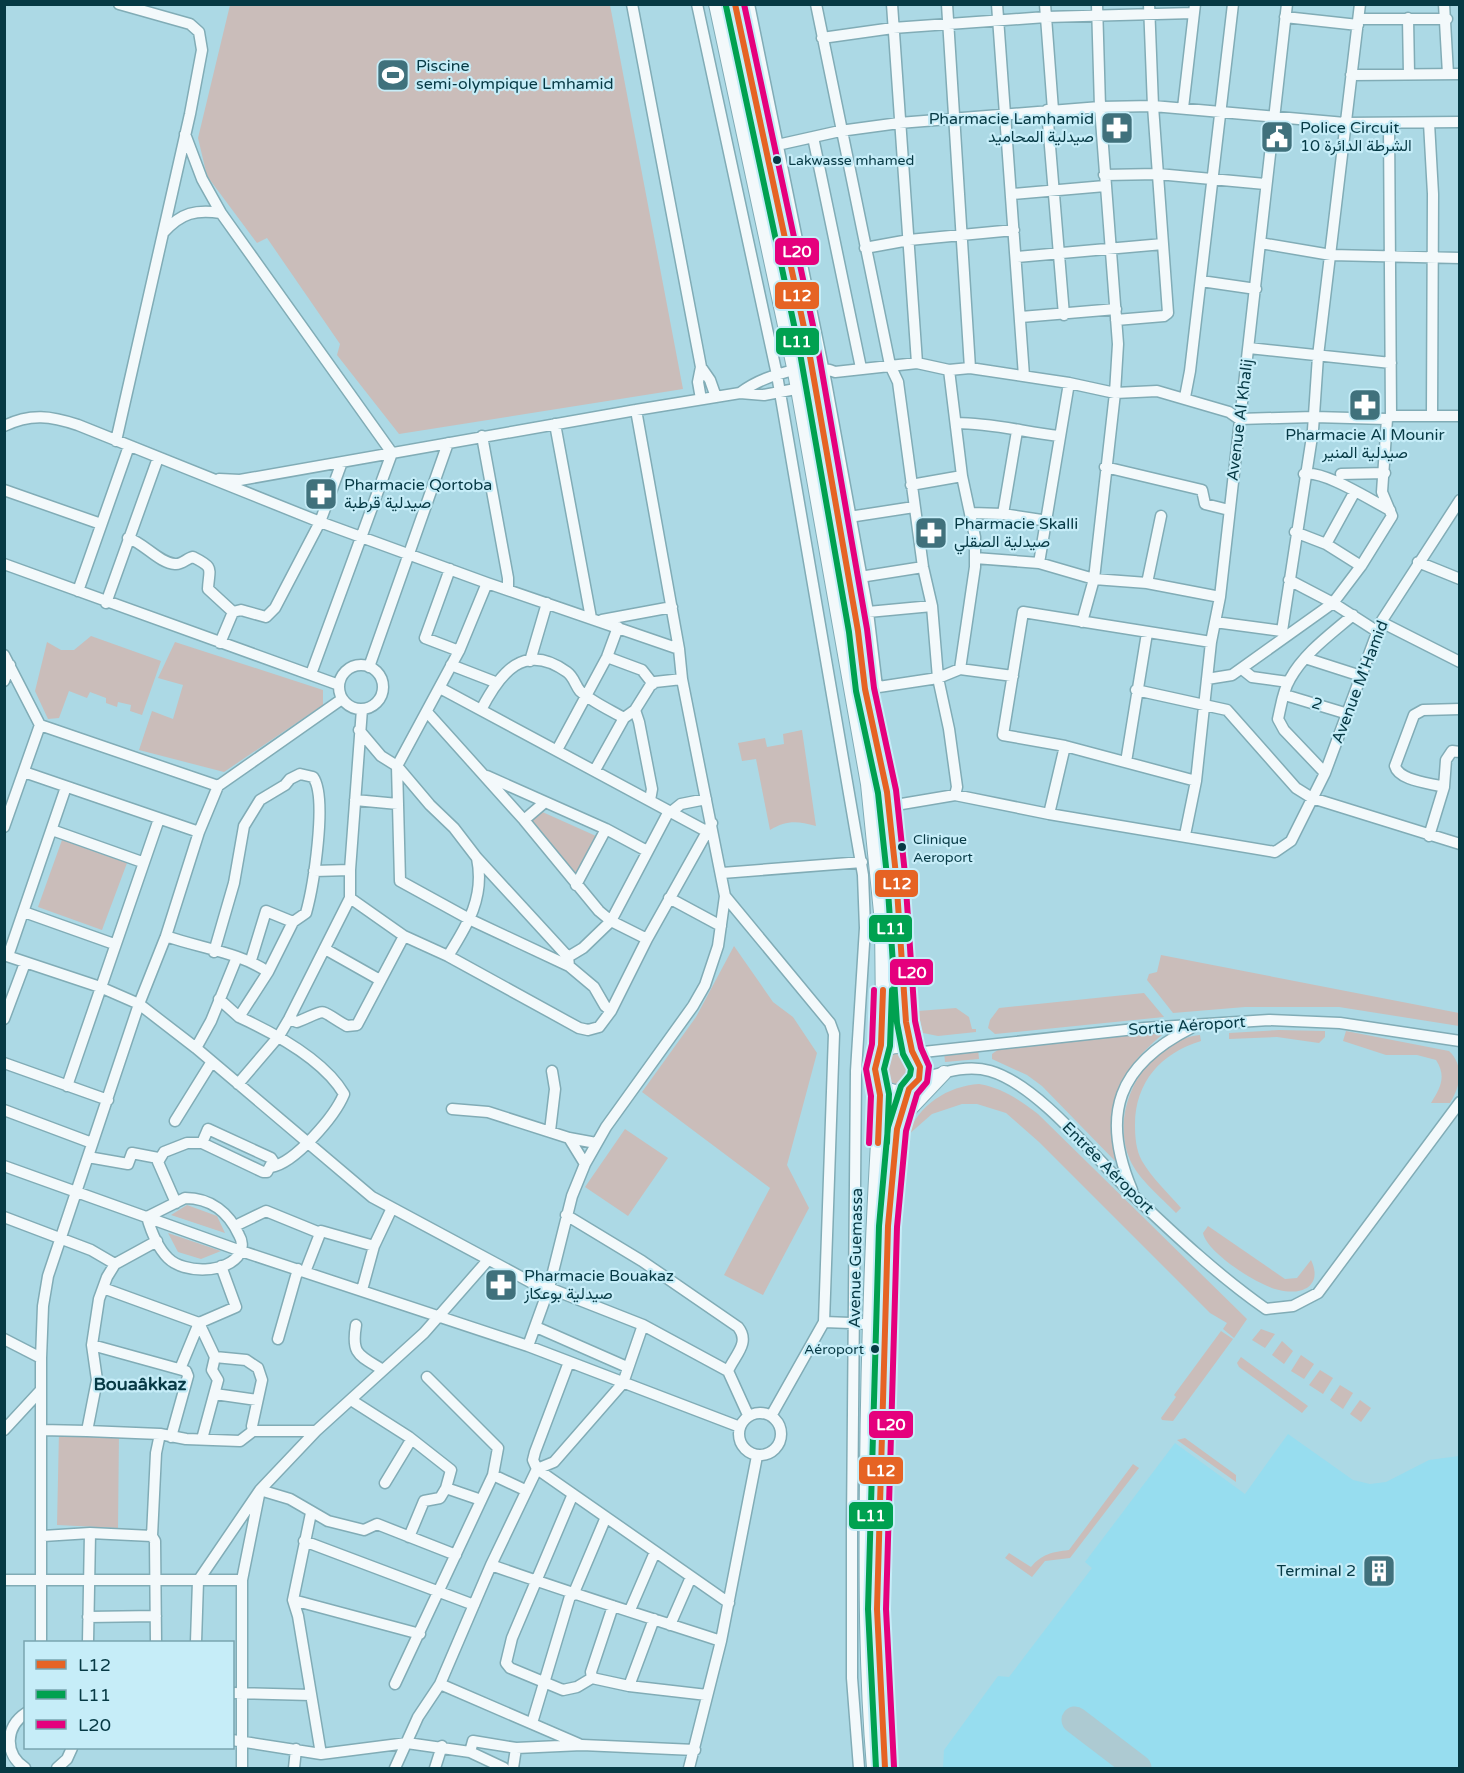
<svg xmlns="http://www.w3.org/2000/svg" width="1464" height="1773" viewBox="0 0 1464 1773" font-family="'Varela Round',Vazirmatn,sans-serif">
<rect width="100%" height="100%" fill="#acd9e5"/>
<path fill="#97ddef" d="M1288 1434 1353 1480 1370 1484 1386 1482 1429 1460 1459 1456V1768H943L944 1750 998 1676 1009 1677 1092 1568 1085 1562 1175 1443 1245 1494Z"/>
<path fill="#cabdba" d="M230 5H610L683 389 399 434 337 355 340 344 267 238 257 243 207 176 198 138Z
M91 636 161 661 142 715 130 711 131 705 118 702 117 707 106 703V698L90 692 87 698 69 691 59 718 48 719 35 691 47 642 61 650H74Z
M175 642 323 690V705L224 772 139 750 152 711 173 719 183 685 158 678Z
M802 730 816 826C797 821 787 820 770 830L756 759 742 761 738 743 765 738 767 747 784 744 783 734Z
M538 810 596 836 575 879 528 820Z
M62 840 127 863 102 930 38 907Z
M734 946 773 1002 793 1017 817 1053 787 1165 809 1208 763 1295 724 1275 770 1188 642 1092 696 1017Z
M1161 955 1459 1013V1026L1339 1007H1245L1173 1013 1147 980 1149 974 1157 972Z
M1144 993 1164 1017 995 1034 988 1028 990 1020 999 1008Z
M956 1008 969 1017 972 1029H976V1032L938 1036 923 1033 918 1011Z
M1279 1030 1325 1031V1037L1319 1043 1277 1037 1229 1039V1033Z
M1162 1031 1163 1034C1133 1059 1110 1088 1112 1129 1112 1139 1116 1150 1115 1161L1042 1086 1027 1075 992 1059V1054L999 1049Z
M1346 1031 1449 1051C1464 1065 1461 1086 1450 1103H1431C1440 1088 1447 1077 1436 1060L1417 1055H1386L1343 1041Z
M1200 1035 1201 1041C1161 1053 1135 1082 1135 1125 1135 1137 1136 1150 1142 1161 1152 1178 1168 1193 1181 1208L1176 1213C1161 1197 1139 1180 1130 1160 1108 1110 1146 1040 1200 1035Z
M978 1048 979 1059 945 1062 944 1052Z
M881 1070a17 17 0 1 1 34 0a17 17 0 1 1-34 0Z
M979 1084C1003 1088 1019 1100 1038 1114L1247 1319 1234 1338 1223 1329 1227 1323 1210 1313 1039 1142 1006 1113 977 1104H962L932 1114 908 1135C918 1105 948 1086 979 1084Z
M625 1129 668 1158 628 1216 585 1187Z
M187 1205 217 1216 225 1233 171 1215Z
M1208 1226 1285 1279 1297 1278 1311 1260C1323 1285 1303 1296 1279 1290 1259 1286 1207 1253 1203 1233Z
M168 1233 221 1251 201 1259 178 1252Z
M1261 1329 1275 1334 1265 1348 1252 1340Z
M1221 1331 1233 1339 1173 1421 1162 1420 1161 1418 1176 1397 1174 1395Z
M1282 1341 1293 1351 1284 1364 1272 1355Z
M1301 1355 1314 1364 1304 1379 1291 1371Z
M1241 1357 1308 1406 1302 1413 1239 1367 1237 1363Z
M1320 1370 1333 1378 1323 1394 1309 1385Z
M1340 1385 1353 1393 1343 1409 1330 1400Z
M1360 1400 1371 1408 1361 1422 1350 1414Z
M59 1431 119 1433 118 1528 57 1525Z
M1185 1438 1236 1475V1482L1177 1440Z
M1133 1464 1139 1468 1070 1558 1045 1561 1032 1577 1005 1558 1009 1553 1031 1567C1042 1554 1052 1552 1069 1550Z"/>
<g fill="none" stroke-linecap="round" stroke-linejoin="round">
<path stroke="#adcad2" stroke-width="27" d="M1075 1720 1138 1768"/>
<g stroke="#81acb6" stroke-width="13">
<path id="minor" d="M632 4 701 367
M697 4 777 375 863 875 865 928 856 1071 852 1526V1678L859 1768
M749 4 826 382 868 612 877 687
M816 4 890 365 898 382 923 567 932 606 938 678 949 729 957 787 955 795
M892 4 917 363
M947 4 970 368
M997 4 1024 376
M1045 4 1053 110
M1444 4 1448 74
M1285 17 1358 25
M1408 18 1409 74
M1359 19H1447
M822 38 893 28 1046 17 1193 13
M1351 75 1460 74
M1183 108 1195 4
M1047 110 1064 315
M1429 123 1433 194 1432 415
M1389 124 1391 416
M185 134 202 179 221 213 392 453 311 674
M813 137 861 368
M764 148 840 131 899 123 1100 107 1153 106 1345 123 1460 122
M1104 175 1158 174 1265 184
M1012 194 1105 186
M164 232C181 213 196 209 221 213
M1260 243 1331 255 1460 258
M865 248 909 240 1014 230
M1017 257 1163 244
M1201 281 1256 289
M1021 317 1116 309
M1116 320 1164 316 1168 313 1153 106 1149 4
M1249 348 1391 363
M740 393C762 376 810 361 835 372L917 363 949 370 970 368 1069 383 1115 393 1157 391 1229 412 1239 419 1314 417 1387 419 1391 416H1460
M1185 397 1190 371 1233 4
M701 399 698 382 701 367 710 380 716 397
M956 423C992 423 1024 432 1059 436
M555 424 591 618
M4 426C31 413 51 416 78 425L320 522 487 583 679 649
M482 436 508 578V590
M116 441 190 114 202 50 199 32 190 24 119 4
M1105 467 1202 490 1205 504 1229 510
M1304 474C1324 470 1370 500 1390 510
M1341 474 1385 473
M219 479 240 480 636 410 740 393 764 395 822 384
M911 485 962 476
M4 490 101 524
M971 513 1003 514 1048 521
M1003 514 1017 431
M849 517 914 507
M1295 532 1326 544 1361 566
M128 538C144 543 159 563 175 564 182 565 187 558 193 557 215 568 209 568 208 589L233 612
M1326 544 1354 493
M975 558 1039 563 1094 579 1147 583 1220 597
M1418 562 1460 579
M1039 563 1069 383
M4 564 339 685
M450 569 425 638 459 651
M860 577 923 567
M1289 580 1333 603 1378 632
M487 583 459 651 397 766 400 881 471 920 569 966 594 987 605 1006 611 1011
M1147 583 1161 516
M78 591 129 446
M106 603 158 458
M868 612 932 606
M602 620 672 607
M1082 622 1094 579 1115 393 1118 344 1100 107 1097 4
M1215 622 1282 631
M1381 622 1460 662
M1284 635 1282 631 1313 430 1318 356 1360 4
M220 643 233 612 241 610 266 617 275 608 320 522 342 462
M4 655 40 725 218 786
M607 657 642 670 653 684
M1305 658 1361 676
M530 661 547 603
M451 665 495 682
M339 687a22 22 0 1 1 44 0a22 22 0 1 1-44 0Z
M369 667 448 443
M960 669 1013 676
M1242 669 1252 677 1288 682
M1207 679 1232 675 1333 603 1361 566 1392 516 1382 492 1387 419
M4 681 10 665
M440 688 706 831
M872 688 938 678 960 669 975 567V537L962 476 949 370
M1136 690 1227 710 1296 788 1312 798 1460 844
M1285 695 1348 714
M481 710C500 673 524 641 567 672 574 677 575 685 580 691 592 702 610 710 624 718
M635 710 639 722 652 789 650 800
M427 712 524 820 599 911 611 921 647 939
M359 730 381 756 397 766 430 805 454 828 477 858 568 957 569 966
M557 750 607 657 618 627
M1126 762 1147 633
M595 770 624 718 635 710 650 686 655 682 682 679
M24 772 199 832
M1325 773 1284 730 1278 719C1281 706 1283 690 1290 679 1304 653 1331 634 1353 615
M487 776 606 829 647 851
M1196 781 1065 746 1003 735 1023 612 1211 642
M1444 787C1431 783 1399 781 1395 766L1414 715 1423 710 1460 709
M355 800 398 804
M872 809 955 795 1049 814 1275 852 1291 841 1325 773 1381 622 1460 500
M671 812 681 804 706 799
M1049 814 1065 746
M524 820 545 802
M4 827 40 725
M52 830 142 862
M1185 835 1196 781 1211 642 1220 597 1287 4
M1429 836 1444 787 1446 760 1452 751 1460 752
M314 871 350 870
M722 873 862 862
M576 885 606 829
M725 896 830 1023 834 1034 824 1322 877 1324
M350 898 404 936 448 956 579 1028 588 1030 599 1027 611 1011 647 939 712 823
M669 898 721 926
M24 912 114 944
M166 936C199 948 239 952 268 972
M325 949 380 980
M214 952 234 883 244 826 260 800 285 785 290 779 300 774 313 777C328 797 313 888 306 913L293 922 268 972 239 1017C274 1033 324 1060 344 1094 335 1116 295 1163 271 1167
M4 955 100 987 139 1004 196 1048 372 1197 536 1285 549 1288 643 1325 728 1371 748 1415
M8 956 66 787
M448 956C468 924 485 897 477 858
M568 957 583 948 611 921 669 811
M251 960 266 911 293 922
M219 999 239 1017
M4 1019 25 963
M289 1019 297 1022C331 1008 316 1009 347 1026L357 1025 404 936
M196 1048 211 1021 237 957
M914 1053 1144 1028 1269 1020 1340 1023 1460 1041
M4 1063 108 1100
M919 1079C942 1073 967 1064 990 1071 1039 1085 1097 1160 1134 1196 1176 1236 1219 1276 1266 1309L1293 1306 1318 1293 1460 1102
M238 1084 279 1036 289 1019 350 898V870L362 709
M67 1086 159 819
M452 1109 488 1112 569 1138 596 1143
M4 1110 92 1143
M175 1121 211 1063
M550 1131 555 1089 552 1071
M569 1138 585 1164
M88 1157 128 1164 132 1153 158 1158
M4 1166 241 1251 528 1346 740 1427
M1132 1190C1100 1114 1118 1065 1191 1028
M185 1198C211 1198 229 1213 239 1235 242 1240 243 1247 240 1253 228 1274 184 1274 168 1258 158 1248 151 1231 147 1217Z
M176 1203 158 1162 164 1152 187 1143H202L263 1172H267L273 1161 271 1158 208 1129 202 1143
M566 1215 642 1261 738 1327C751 1343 734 1356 728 1371
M4 1217 91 1250 115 1264
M235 1226 266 1211 320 1233
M305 1272 321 1231 374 1246
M103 1288 199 1323 215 1357 212 1370 218 1380 202 1439
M362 1290 374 1246 392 1208
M356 1325C351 1355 359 1355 383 1370
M536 1327 627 1367
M4 1339 41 1358
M278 1339 298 1269
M92 1345 186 1371 188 1376 171 1437
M528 1346 549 1288 572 1196 585 1164 606 1127 693 1006 705 985 718 946 725 896 682 679 679 649 636 410
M215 1357 246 1360 258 1368 262 1380 252 1426 253 1431H316
M569 1362 535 1452 533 1460 537 1469 729 1603
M180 1369 199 1323 236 1307 221 1266
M427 1377 498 1448 493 1475
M215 1394 257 1400
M351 1400 409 1437 451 1470 446 1488 440 1498 424 1501 409 1537
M739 1434a21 21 0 1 1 42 0a21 21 0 1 1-42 0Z
M771 1416 824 1322
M4 1430 41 1390
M41 1430 87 1431 97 1380 92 1345 99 1299 107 1277 115 1264 157 1241
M87 1431 160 1434
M385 1483 411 1440
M446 1488 481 1500
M573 1494 512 1638 506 1663 510 1668 563 1690 577 1687 592 1678
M311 1513 293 1600 420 1634
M43 1536 90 1533 152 1536
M304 1541 474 1605
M491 1565C567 1592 644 1616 721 1641
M4 1580H242
M573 1595 606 1517
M293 1600 298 1616 321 1754
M613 1606 591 1672 592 1678 629 1686 707 1695
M630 1610 655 1552
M88 1617 156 1616
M670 1625 691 1577
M41 1642V1358L43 1306 48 1276 139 1004 166 936 199 832 218 786 342 699
M88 1642 90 1533
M156 1642 155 1541 152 1536 156 1453 160 1434 186 1439 240 1441 253 1431
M196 1642 198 1581 260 1490 290 1499 328 1521 364 1530 377 1524 456 1555
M395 1684 493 1475 525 1490
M440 1684 579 1744
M629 1686 654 1619
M232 1693 311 1695
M532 1723 571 1593
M232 1740 321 1754 407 1743 470 1752 473 1741 516 1748 582 1745 695 1750
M470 1752 504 1768
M25 1768C4 1754 5 1727 26 1713
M57 1768 67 1759 72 1748
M242 1768V1580L260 1490 316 1431 424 1333 488 1260
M294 1768 296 1749
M395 1768 418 1717 440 1684 491 1565 537 1469 554 1462 623 1383 643 1325
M435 1768 442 1746
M513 1768 516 1748
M689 1768 721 1641 757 1456"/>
</g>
<g stroke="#81acb6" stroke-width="16">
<path id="major" d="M716 4 795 372 868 784 882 922 883 1015 879 1057
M735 4 809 351 858 631 865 689 887 792 896 875 906 1018 912 1051
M875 1069a23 23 0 1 1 46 0a23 23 0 1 1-46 0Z
M905 1114 944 1073
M874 1768C866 1672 866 1576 867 1478 868 1356 872 1234 880 1111L878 1082
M885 1768 880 1707 877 1609 884 1324 895 1141 909 1089"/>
</g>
<use href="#minor" stroke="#f3f9fb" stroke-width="10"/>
<use href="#major" stroke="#f3f9fb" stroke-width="14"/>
<g stroke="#c6edf8" stroke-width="10">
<path id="bus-1" d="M735 4 809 351 858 631 865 689 887 792 896 875 906 1022 912 1051 920 1067 919 1079 909 1089 897 1129 888 1226 877 1609 885 1768
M878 1143 880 1095 875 1069 881 1045 883 990"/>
</g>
<g stroke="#c6edf8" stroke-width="10">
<path id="bus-2" d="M726 6 800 353 849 632 856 691 878 793 887 876 897 1023 903 1054 911 1069 910 1075 901 1086 888 1127 879 1226 868 1609 876 1768
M887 1143 889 1094 884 1069 890 1046 892 990"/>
</g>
<g stroke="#c6edf8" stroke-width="10">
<path id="bus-3" d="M744 4 818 349 867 629 874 688 896 790 905 874 915 1021 921 1048 929 1066 927 1082 917 1094 906 1131 897 1227 886 1609 894 1767
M869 1143 871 1096 866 1069 872 1044 874 990"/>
</g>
<use href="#bus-1" stroke="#e66324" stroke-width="6"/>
<use href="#bus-2" stroke="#00a150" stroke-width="6"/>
<use href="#bus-3" stroke="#e5007d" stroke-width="6"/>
</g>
<defs>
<g id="stadium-square" transform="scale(1.725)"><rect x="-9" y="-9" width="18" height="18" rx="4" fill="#40717c" stroke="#c6edf8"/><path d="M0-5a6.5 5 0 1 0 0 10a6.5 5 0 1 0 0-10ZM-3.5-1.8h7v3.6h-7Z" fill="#fff"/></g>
<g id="pharmacy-square" transform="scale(1.725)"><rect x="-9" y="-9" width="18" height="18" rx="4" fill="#40717c" stroke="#c6edf8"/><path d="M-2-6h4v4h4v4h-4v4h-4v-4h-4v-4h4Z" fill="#fff"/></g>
<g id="civic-square" transform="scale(1.725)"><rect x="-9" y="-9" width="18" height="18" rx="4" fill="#40717c" stroke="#c6edf8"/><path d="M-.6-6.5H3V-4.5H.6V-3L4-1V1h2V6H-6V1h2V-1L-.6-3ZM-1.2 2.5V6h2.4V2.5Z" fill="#fff"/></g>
<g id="building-square" transform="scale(1.725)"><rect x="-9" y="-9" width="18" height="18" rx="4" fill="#40717c" stroke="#c6edf8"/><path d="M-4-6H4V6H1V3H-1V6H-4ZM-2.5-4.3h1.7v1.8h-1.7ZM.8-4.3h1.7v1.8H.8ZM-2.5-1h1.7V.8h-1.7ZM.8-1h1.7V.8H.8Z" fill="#fff"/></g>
</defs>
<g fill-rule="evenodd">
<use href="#stadium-square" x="393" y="75"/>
<use href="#pharmacy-square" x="1117" y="128"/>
<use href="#civic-square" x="1277" y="137"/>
<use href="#pharmacy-square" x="1365" y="405"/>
<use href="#pharmacy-square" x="321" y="494"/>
<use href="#pharmacy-square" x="931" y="533"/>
<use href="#pharmacy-square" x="501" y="1285"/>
<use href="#building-square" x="1379" y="1571"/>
</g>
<g fill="#063944" stroke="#c6edf8" stroke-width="2">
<circle cx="777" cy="160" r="5"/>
<circle cx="902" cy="847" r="5"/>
<circle cx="875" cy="1349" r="5"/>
</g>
<g text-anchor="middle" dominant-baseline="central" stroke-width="4.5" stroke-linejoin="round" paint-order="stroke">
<g font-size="14" fill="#063944" stroke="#c6edf8" text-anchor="start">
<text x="788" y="160">Lakwasse mhamed</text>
<text x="913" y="839">Clinique<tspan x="913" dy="18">Aeroport</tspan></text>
<text x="864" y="1349" text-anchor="end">Aéroport</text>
</g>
<g font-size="16" fill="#063944" stroke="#c6edf8" text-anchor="start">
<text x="416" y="66">Piscine<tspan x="416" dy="18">semi-olympique Lmhamid</tspan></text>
<text x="1094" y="119" text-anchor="end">Pharmacie Lamhamid<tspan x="1094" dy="18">صيدلية المحاميد</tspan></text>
<text x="1300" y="128">Police Circuit<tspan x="1300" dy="18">10 الشرطة الدائرة</tspan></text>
<text x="1365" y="435" text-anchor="middle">Pharmacie Al Mounir<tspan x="1365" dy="18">صيدلية المنير</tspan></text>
<text x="344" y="485">Pharmacie Qortoba<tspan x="344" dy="18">صيدلية قرطبة</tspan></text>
<text x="954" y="524">Pharmacie Skalli<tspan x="954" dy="18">صيدلية الصقلي</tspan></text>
<text x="524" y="1276">Pharmacie Bouakaz<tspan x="524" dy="18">صيدلية بوعكاز</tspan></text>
<text x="1356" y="1571" text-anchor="end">Terminal 2</text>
</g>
<g font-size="16" fill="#063944" stroke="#c6edf8">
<text transform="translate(1240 420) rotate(-83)">Avenue Al Khalij</text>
<text transform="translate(1360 682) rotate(-69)">Avenue M'Hamid</text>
<text transform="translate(1317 704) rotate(17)">2</text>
<text transform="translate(1187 1026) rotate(-4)">Sortie Aéroport</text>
<text transform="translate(1108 1168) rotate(45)">Entrée Aéroport</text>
<text transform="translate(856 1258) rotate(-89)">Avenue Guemassa</text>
</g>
<g font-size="18" font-weight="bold" fill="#063944" stroke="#c6edf8">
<text x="140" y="1384">Bouaâkkaz</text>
</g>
</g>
<g stroke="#c6edf8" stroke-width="2">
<rect x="774" y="237" width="46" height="29" rx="6" fill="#e5007d"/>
<rect x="774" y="281" width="46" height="29" rx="6" fill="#e66324"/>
<rect x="775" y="327" width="45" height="29" rx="6" fill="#00a150"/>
<rect x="874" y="869" width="45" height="29" rx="6" fill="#e66324"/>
<rect x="868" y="914" width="45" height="29" rx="6" fill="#00a150"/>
<rect x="889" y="958" width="45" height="28" rx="6" fill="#e5007d"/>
<rect x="868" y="1410" width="46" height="29" rx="6" fill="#e5007d"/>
<rect x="858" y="1456" width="46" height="29" rx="6" fill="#e66324"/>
<rect x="848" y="1501" width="46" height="29" rx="6" fill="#00a150"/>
</g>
<g font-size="16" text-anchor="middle" font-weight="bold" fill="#fff">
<text x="797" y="257">L20</text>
<text x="797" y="301">L12</text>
<text x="797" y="347">L11</text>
<text x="897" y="889">L12</text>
<text x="891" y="934">L11</text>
<text x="912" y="978">L20</text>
<text x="891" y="1430">L20</text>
<text x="881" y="1476">L12</text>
<text x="871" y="1521">L11</text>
</g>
<rect width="1464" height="1773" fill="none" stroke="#063944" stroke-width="12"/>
<rect x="24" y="1641" width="210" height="108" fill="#c6edf8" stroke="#79a5b0" stroke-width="1.5"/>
<rect x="36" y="1660" width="30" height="9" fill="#e66324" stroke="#79a5b0" stroke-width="1.5"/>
<text x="78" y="1671" font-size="18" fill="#063944">L12</text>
<rect x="36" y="1690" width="30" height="9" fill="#00a150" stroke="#79a5b0" stroke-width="1.5"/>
<text x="78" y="1701" font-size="18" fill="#063944">L11</text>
<rect x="36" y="1720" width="30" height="9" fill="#e5007d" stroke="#79a5b0" stroke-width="1.5"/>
<text x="78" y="1731" font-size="18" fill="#063944">L20</text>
</svg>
